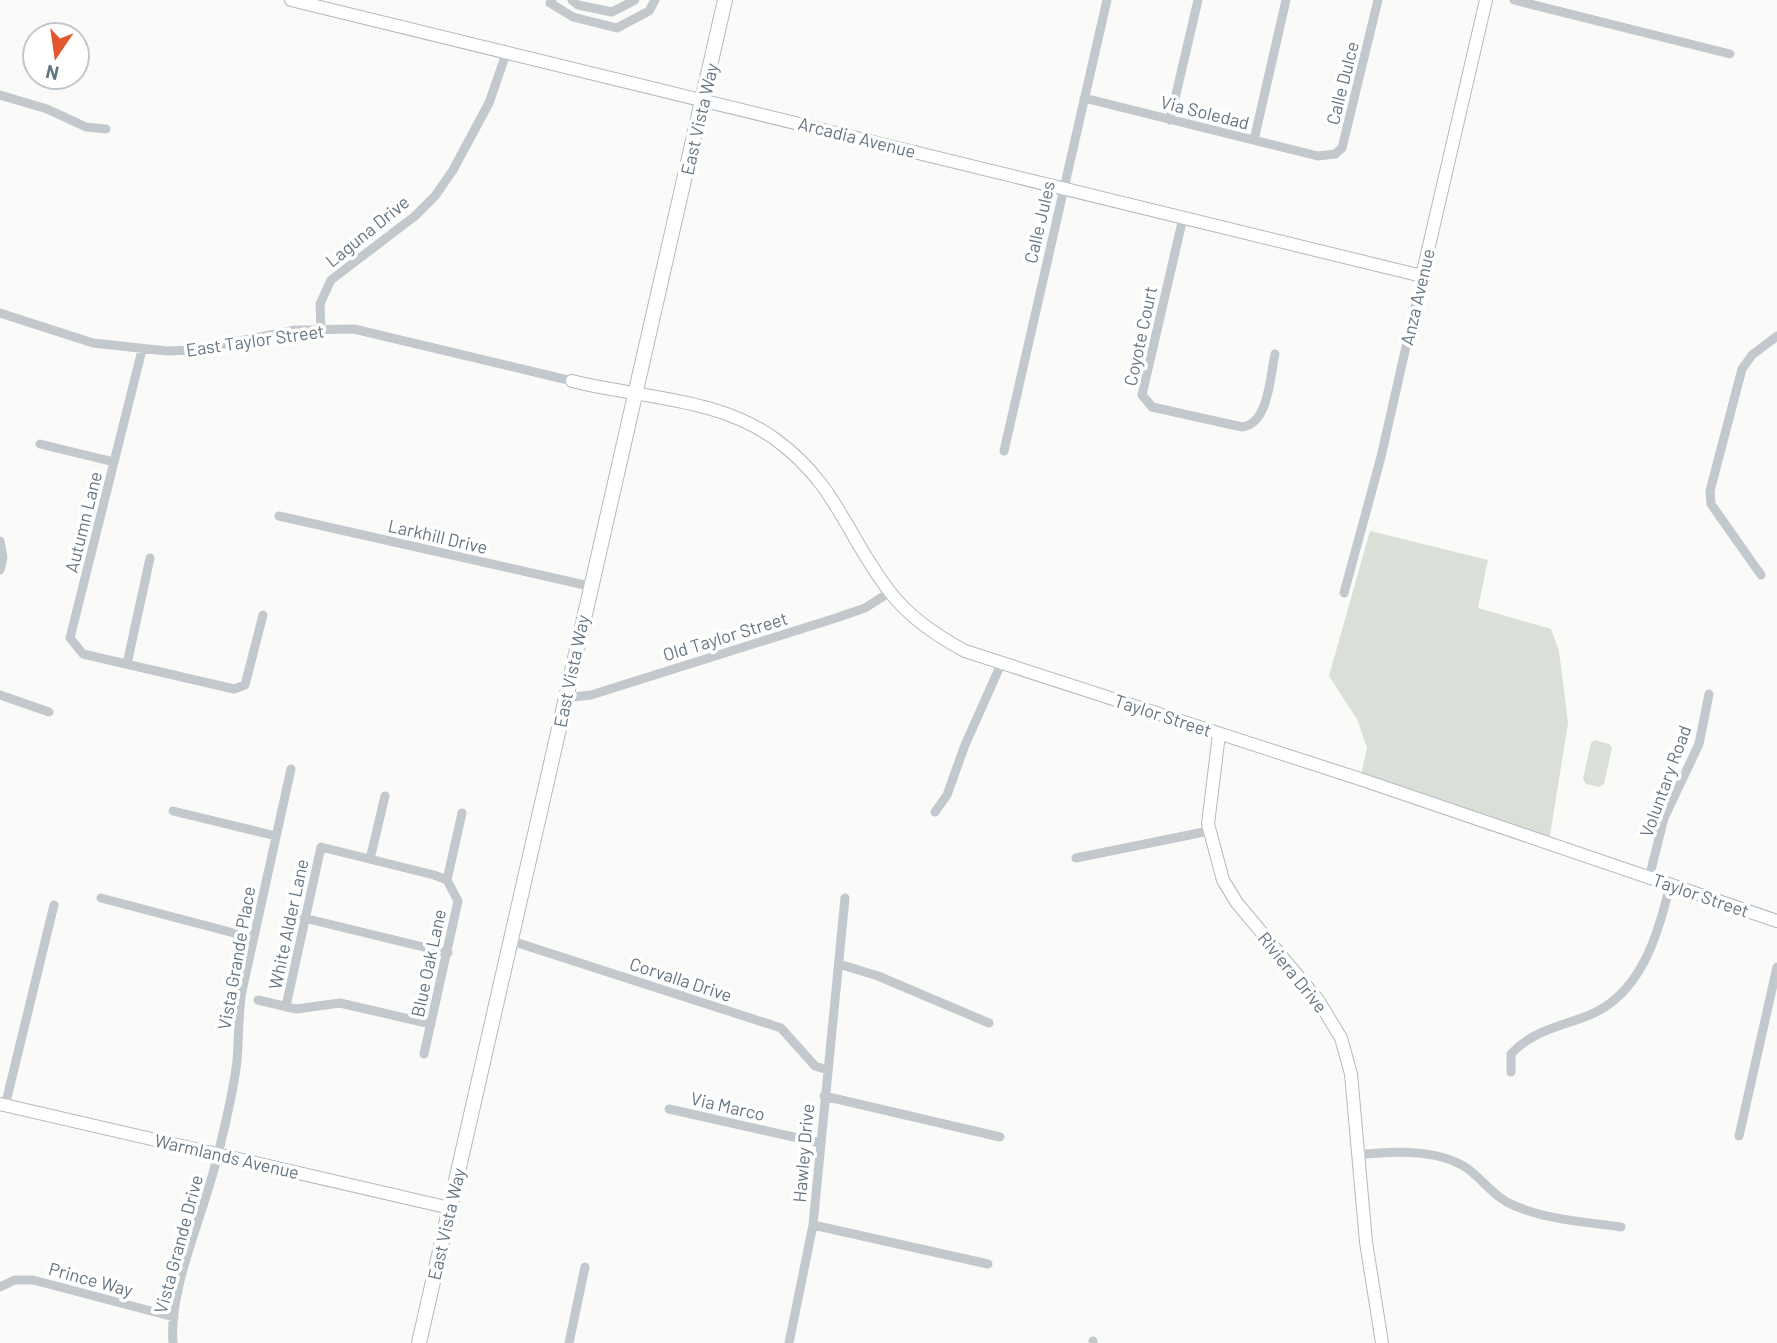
<svg xmlns="http://www.w3.org/2000/svg" width="1777" height="1343" viewBox="0 0 1777 1343" font-family="Barlow,sans-serif">
<rect width="100%" height="100%" fill="#fafaf8"/>
<path fill="#dadfd7" d="M1370 531 1488 560 1478 608 1551 629 1559 651 1568 723 1549 842 1360 779 1367 748 1358 721 1329 676Z
M1595 740 1609 744 1612 748 1604 784 1599 787 1586 784 1583 779 1591 743Z"/>
<g fill="none" stroke-linecap="round" stroke-linejoin="round">
<g stroke="#b3babf" stroke-width="14">
<path id="secondary" d="M291 0 1422 276 1486 0
M572 381C639 398 717 397 775 439 838 485 846 536 890 592 909 617 937 636 965 651L1360 779 1777 921
M1219 734 1208 824 1223 880 1237 903 1318 1000 1341 1038 1351 1074 1366 1242 1382 1343
M0 1104 450 1208"/>
</g>
<g stroke="#b5babe" stroke-width="16">
<path id="primary" d="M419 1343 725 0"/>
</g>
<path stroke="#c3c8cc" stroke-width="9" d="M552 0 550 3 573 17 617 28 649 11 655 0
M572 0 578 5 612 12 635 0
M1514 0 1730 54
M0 95 47 109 86 127 106 129
M1084 98 1318 156 1335 154 1342 148 1378 0
M1170 120 1198 0
M1254 140 1286 0
M1183 218 1142 395 1152 407 1242 427C1269 424 1270 376 1275 354
M0 313 93 343 167 351 193 350 295 330 354 329 572 381
M321 329 320 304 331 280 415 216 435 196 453 170 489 103 507 51
M142 350 70 638 83 654 234 689 245 685 263 615
M40 444 114 462
M1004 451 1107 0
M279 516 589 586
M0 541 3 558 0 570
M1761 575 1711 504 1710 491 1742 369 1752 355 1777 336
M1344 593 1381 457 1422 276
M127 664 150 558
M0 695 49 712
M565 698 591 695 836 618 865 608 890 592
M173 811 276 836
M935 812 947 795 965 745 1002 662
M1076 858 1209 831
M370 859 385 796
M1649 878 1664 818 1699 744 1709 694
M447 880 462 813
M101 898 253 938
M304 918 448 953
M509 940 781 1028 815 1066 828 1070
M839 964 878 976 989 1023
M258 1000 296 1009 340 1003 431 1024
M286 1006 321 847 434 875 447 880 458 901 424 1054
M1511 1072V1054C1532 1031 1559 1027 1587 1016 1640 996 1658 936 1670 885
M824 1096 1000 1137
M5 1106 54 905
M669 1109 820 1143
M1739 1136 1777 967
M1358 1155C1393 1151 1445 1148 1473 1173 1487 1185 1497 1199 1515 1206 1549 1220 1586 1222 1621 1227
M813 1225 988 1264
M0 1287 15 1280H33L174 1317
M173 1343C168 1287 207 1207 219 1150 226 1121 234 1090 237 1060 239 1037 238 1015 242 991L291 769
M569 1343 585 1267
M789 1343 813 1225 845 898
M1093 1343V1341"/>
<use href="#secondary" stroke="#fff" stroke-width="12"/>
<use href="#primary" stroke="#fff" stroke-width="14"/>
</g>
<g text-anchor="middle" dominant-baseline="central" stroke-width="7" stroke-linejoin="round" paint-order="stroke">
<g font-size="18" fill="#657683" stroke="#fff">
<text transform="translate(1342 83) rotate(-76)">Calle Dulce</text>
<text transform="translate(1205 112) rotate(14)">Via Soledad</text>
<text transform="translate(699 119) rotate(-77)">East Vista Way</text>
<text transform="translate(857 137) rotate(14)">Arcadia Avenue</text>
<text transform="translate(1039 222) rotate(-77)">Calle Jules</text>
<text transform="translate(367 231) rotate(-39)">Laguna Drive</text>
<text transform="translate(1417 297) rotate(-77)">Anza Avenue</text>
<text transform="translate(1140 336) rotate(-78)">Coyote Court</text>
<text transform="translate(255 340) rotate(-8)">East Taylor Street</text>
<text transform="translate(83 522) rotate(-76)">Autumn Lane</text>
<text transform="translate(438 536) rotate(13)">Larkhill Drive</text>
<text transform="translate(725 636) rotate(-17)">Old Taylor Street</text>
<text transform="translate(571 671) rotate(-78)">East Vista Way</text>
<text transform="translate(1163 715) rotate(18)">Taylor Street</text>
<text transform="translate(1665 781) rotate(-70)">Voluntary Road</text>
<text transform="translate(1701 895) rotate(19)">Taylor Street</text>
<text transform="translate(288 924) rotate(-78)">White Alder Lane</text>
<text transform="translate(236 958) rotate(-80)">Vista Grande Place</text>
<text transform="translate(428 963) rotate(-78)">Blue Oak Lane</text>
<text transform="translate(1293 972) rotate(51)">Riviera Drive</text>
<text transform="translate(681 979) rotate(18)">Corvalla Drive</text>
<text transform="translate(728 1106) rotate(13)">Via Marco</text>
<text transform="translate(803 1153) rotate(-85)">Hawley Drive</text>
<text transform="translate(227 1156) rotate(13)">Warmlands Avenue</text>
<text transform="translate(446 1224) rotate(-77)">East Vista Way</text>
<text transform="translate(178 1244) rotate(-75)">Vista Grande Drive</text>
<text transform="translate(91 1279) rotate(15)">Prince Way</text>
</g>
</g>
<g transform="translate(56 56) rotate(193)"><circle r="33" fill="#ffffff" stroke="#c1c8cd" stroke-width="2"/>
<path d="M0-5L12 26L0 18L-12 26Z" fill="#e4572e"/>
<text y="-10" font-size="19" font-weight="bold" text-anchor="middle" fill="#657683">N</text>
</g>
</svg>
